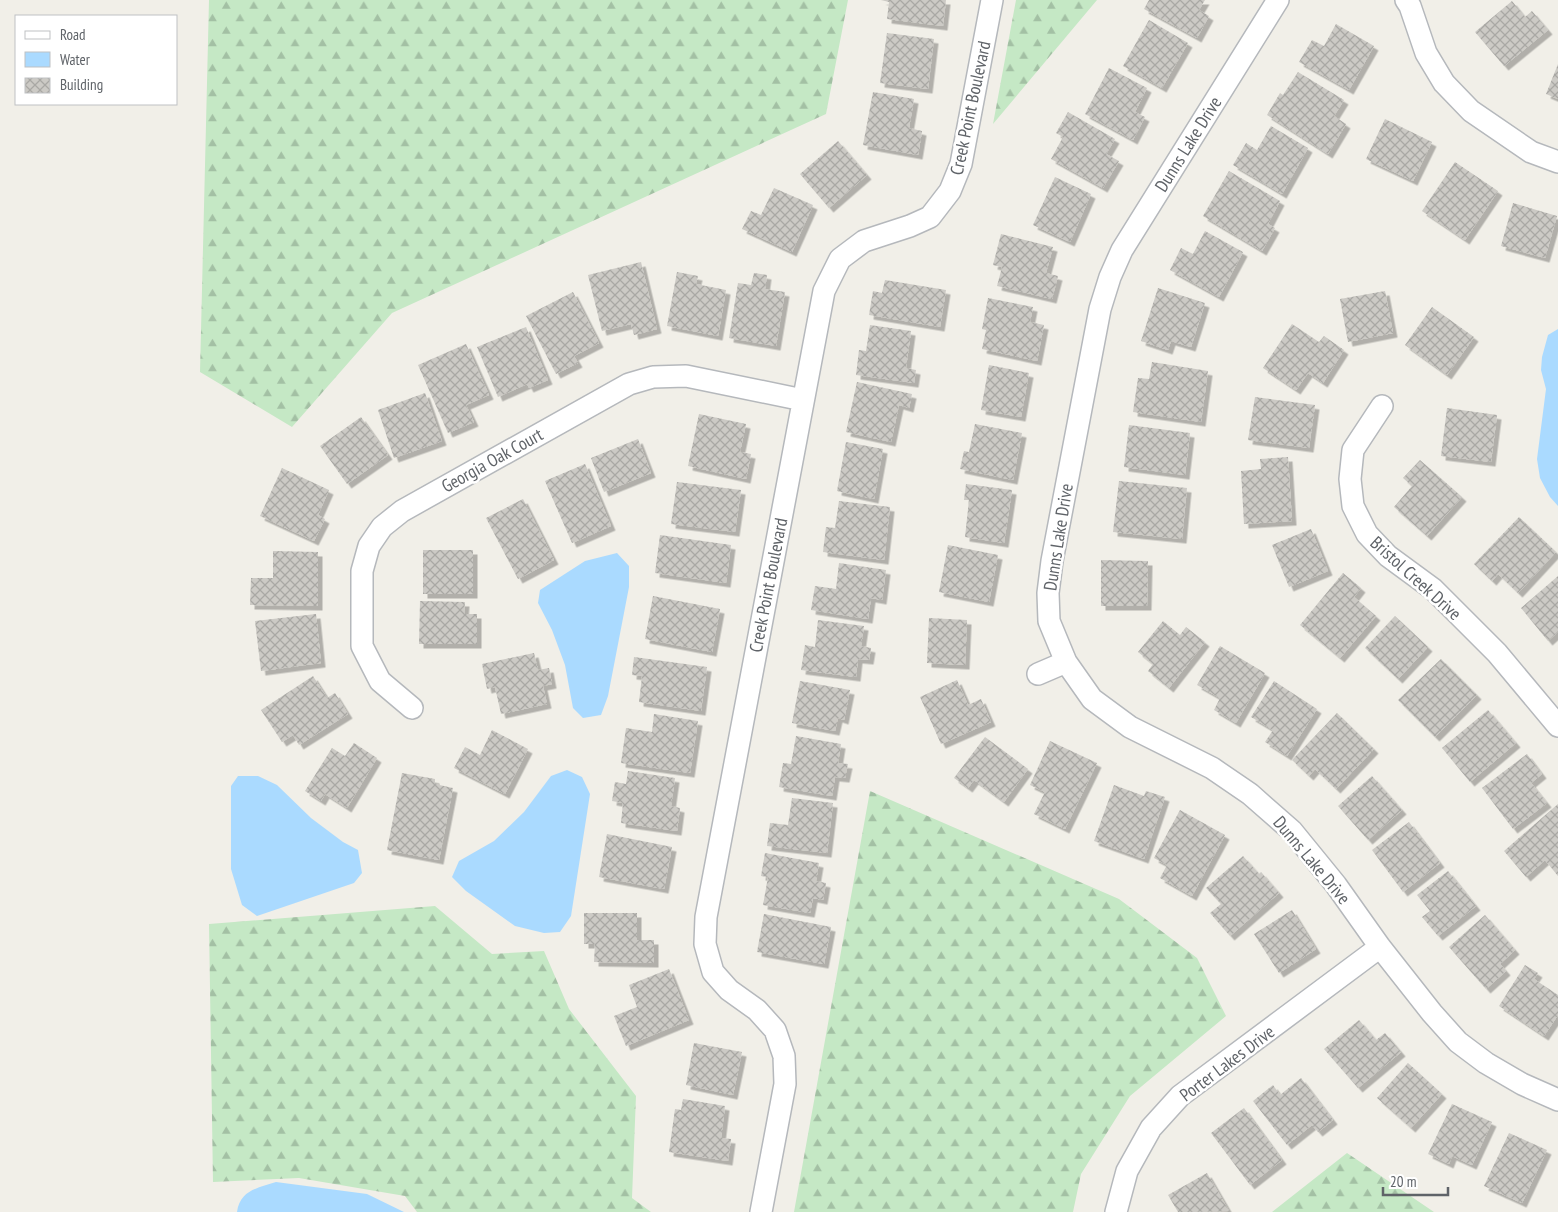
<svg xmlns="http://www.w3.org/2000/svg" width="1558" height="1212" viewBox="0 0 1558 1212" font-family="'PT Sans Narrow',sans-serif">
<defs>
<pattern id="forest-firs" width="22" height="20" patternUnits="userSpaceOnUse" patternTransform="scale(1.25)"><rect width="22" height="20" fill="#c5e8c5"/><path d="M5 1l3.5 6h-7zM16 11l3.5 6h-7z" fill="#a3c0a4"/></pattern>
<pattern id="building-cross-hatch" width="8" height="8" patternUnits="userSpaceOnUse" patternTransform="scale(1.25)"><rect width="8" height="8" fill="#cccac5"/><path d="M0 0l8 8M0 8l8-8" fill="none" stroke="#a9a8a4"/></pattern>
<filter id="shadow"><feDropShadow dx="4.5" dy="4.5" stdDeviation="0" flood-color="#0004"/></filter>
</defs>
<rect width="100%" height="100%" fill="#f1efe8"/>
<path fill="url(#forest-firs)" d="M209 0H848L826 114 392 313 292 427 200 372Z
M1016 0H1097L993 124Z
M870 791 1119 899 1197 958 1226 1016 1130 1096 1081 1174 1073 1212H794Z
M435 906 492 954 544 951 569 1009 636 1096 632 1198 651 1212H417L405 1196 299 1178 213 1182 209 924Z
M1347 1153 1434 1212H1272Z"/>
<path fill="#aadaff" d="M1558 329V506L1550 497 1540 478 1537 459 1546 389 1541 370 1542 357 1548 335Z
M617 553 629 566V587L608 696 601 715 583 718 573 708 565 665 552 630 538 603 540 590 585 561Z
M567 770 582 777 590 794 571 916 560 932 544 933 515 926 466 891 452 877 459 861 494 841 524 812 551 776Z
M238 776H258L277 785 311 818 343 842 358 850 362 873 354 883 257 916 242 905 231 869V786Z
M276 1182 367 1194 404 1212H237C240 1190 258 1188 276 1182Z"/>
<path fill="url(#building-cross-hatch)" filter="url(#shadow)" d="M881 0H946L943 26 887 19 889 2Z
M1149 0H1205L1199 10 1209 16 1197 38 1144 9Z
M1512 1 1525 17 1532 11 1548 30 1504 66 1475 32Z
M1149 20 1188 43 1162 88 1123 66Z
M1336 24 1374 46 1349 90 1299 62 1312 40 1324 46Z
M887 33 934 39 928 89 880 83Z
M1558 64V99L1546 94Z
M1109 68 1147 88 1135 112 1145 117 1133 140 1085 114Z
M1298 72 1344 100 1334 116 1346 124 1328 154 1267 115 1280 93 1283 95Z
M873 92 914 99 909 128 922 131 918 155 863 145Z
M1068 112 1115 139 1106 154 1119 161 1103 188 1051 159 1063 137 1056 133Z
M1385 119 1432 142 1413 181 1366 159Z
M1271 126 1308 148 1282 194 1233 165 1246 143 1257 150Z
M838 141 867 175 829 208 800 174Z
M1455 162 1498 191 1465 240 1422 211Z
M1229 171 1280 201 1268 224 1275 228 1262 251 1203 216Z
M1055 177 1091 194 1070 242 1033 225Z
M774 188 813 205 792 252 742 229 751 211 761 215Z
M1513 203 1557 216 1545 258 1501 246Z
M1205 231 1243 252 1219 297 1170 270 1181 248 1193 254Z
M1001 234 1053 247 1046 273 1058 276 1052 299 997 286 1002 267 993 265Z
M641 262 657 329 634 335 631 324 602 331 588 275Z
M677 272 698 276 696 284 726 290 718 336 667 326Z
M754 273 767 275 765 289 785 292 776 346 729 338 738 283 751 285Z
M885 280 946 290 940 327 869 315 873 291 882 293Z
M1158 288 1205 303 1191 347 1171 341 1168 350 1141 341Z
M1385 291 1393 333 1348 342 1340 299Z
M573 292 599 343 574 356 578 363 556 374 526 316Z
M988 298 1033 307 1030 322 1044 325 1037 361 982 349 986 330 982 329Z
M1432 307 1474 337 1447 375 1405 345Z
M1292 324 1319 342 1324 336 1344 350 1323 383 1308 373 1296 390 1263 368Z
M870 325 911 331 906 368 916 370 914 383 856 375 859 350 866 351Z
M526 327 548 380 529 388 527 384 498 397 477 347Z
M466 344 489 395 466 405 474 422 448 433 418 365Z
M1152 362 1208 371 1201 422 1133 412 1138 378 1149 379Z
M989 365 1029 373 1021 417 981 410Z
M857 382 912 394 909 408 899 405 891 442 846 432Z
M425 393 442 441 394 458 378 410Z
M1255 397 1315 405 1309 448 1248 440Z
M1447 408 1497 415 1491 462 1441 456Z
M699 414 746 424 740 452 751 454 746 479 688 466Z
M361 417 388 455 347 484 320 446Z
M975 424 1022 433 1013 480 960 469 964 451 969 452Z
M1129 425 1190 433 1185 475 1124 467Z
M638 439 651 473 604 492 591 458Z
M846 442 883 449 874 499 837 491Z
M1288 457 1292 521 1244 524 1241 471 1261 469 1260 459Z
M1420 460 1462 497 1427 536 1394 507 1412 486 1403 478Z
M585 464 611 526 572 543 545 481Z
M282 468 329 490 318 515 325 519 314 541 260 516Z
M1119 481 1187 488 1182 539 1113 532Z
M677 482 741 490 735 532 671 524Z
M966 484 1012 490 1004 543 965 537 969 500H964Z
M523 499 554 560 518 579 486 518Z
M839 501 890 507 884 560 823 552 826 527 835 528Z
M1519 517 1556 552 1518 593 1498 574 1492 581 1474 564Z
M1311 529 1328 571 1289 587 1272 545Z
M660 535 731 545 726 583 655 573Z
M948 545 998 555 989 602 939 592Z
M423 550H473V594H423Z
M273 551 318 552V606L250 605 251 578H273Z
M1101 560 1148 561 1147 606H1101Z
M839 563 886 570 882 600 871 598 868 619 811 610 815 586 836 589Z
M1343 573 1361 588 1354 597 1376 616 1340 658 1300 625Z
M1558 576V632L1548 641 1521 608Z
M653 596 720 609 712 652 645 639Z
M420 601 465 602 464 614H477V644H419Z
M316 614 321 663 261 671 255 621Z
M1395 616 1428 647 1398 679 1365 648Z
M929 618 967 620 965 665 927 663Z
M818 620 864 626 861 646 871 648 869 660 858 659 856 677 801 670 805 645 815 647Z
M1163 621 1180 635 1186 627 1205 642 1169 688 1148 671 1153 664 1138 652Z
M1220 646 1265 673 1236 723 1214 710 1220 698 1197 685Z
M534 653 538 670 549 668 552 684 543 686 547 704 501 714 495 687 487 689 482 664Z
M634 657 707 667 701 711 639 702 642 676 632 675Z
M1441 659 1477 695 1435 737 1398 700Z
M313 676 327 698 335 693 348 714 299 745 293 735 282 742 261 710Z
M957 680 968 705 981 699 991 722 941 744 920 697Z
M800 681 850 690 844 720 838 718 835 731 792 723Z
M1274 681 1317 709 1287 756 1265 742 1273 730 1251 717Z
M1488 710 1516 743 1470 782 1442 748Z
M1337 713 1374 749 1336 789 1315 769 1309 776 1292 760Z
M654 714 698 721 690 773 621 763 626 728 652 732Z
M492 730 528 749 505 794 454 768 465 747 480 755Z
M796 736 841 744 838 763 848 764 845 778 835 777 832 796 779 787 783 763 791 764Z
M985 737 1028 769 1004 802 974 780 968 788 954 778Z
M1050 741 1097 763 1065 829 1034 814 1045 792 1030 785Z
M354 743 377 758 347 808 325 794 321 801 305 791 332 748 345 756Z
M1527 754 1542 774 1531 783 1547 803 1513 829 1482 788Z
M628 771 675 778 671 806 680 808 677 831 621 823 623 803 612 801 615 782 626 784Z
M402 773 435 779V784L453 788 439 860 387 850Z
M1372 776 1402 810 1368 840 1338 806Z
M1114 785 1144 796 1146 791 1165 797 1144 859 1094 841Z
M792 798 833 803 827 853 767 846 770 823 788 825Z
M1558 804V876L1545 860 1526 877 1504 851Z
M1180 810 1225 835 1192 896 1160 878 1167 865 1154 858Z
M1409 822 1440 863 1403 892 1372 850Z
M607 834 672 847 664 889 599 877Z
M765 853 819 863 816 881 826 883 823 900 813 898 810 913 763 905 768 877 761 876Z
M1243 856 1259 874 1261 872 1279 893 1230 936 1210 913 1221 904 1206 888Z
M1448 871 1476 906 1438 936 1422 917 1430 911 1417 895Z
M1292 910 1316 949 1279 973 1254 934Z
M584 913H637V940H654V963L594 962 595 944H584Z
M764 914 831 927 824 964 757 952Z
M1485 915 1515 950 1500 964 1506 971 1486 989 1449 947Z
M1525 965 1538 973 1534 979 1558 995V1015L1544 1036 1499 1006Z
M669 969 689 1020 626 1046 614 1016 637 1007 629 985Z
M1359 1020 1376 1040 1385 1033 1401 1052 1358 1088 1324 1049Z
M694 1043 742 1052 733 1095 686 1085Z
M1408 1063 1442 1094 1411 1128 1377 1098Z
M1301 1078 1333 1120 1318 1132 1312 1125 1287 1145 1253 1101 1273 1085 1280 1095Z
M683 1099 725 1106 721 1138 731 1139 728 1161 669 1152 675 1109 681 1110Z
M1452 1104 1492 1122 1472 1165 1452 1156 1449 1164 1428 1154Z
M1244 1108 1282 1160 1250 1185 1211 1133Z
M1509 1133 1547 1150 1522 1203 1484 1186Z
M1207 1173 1229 1211 1178 1212 1168 1195Z"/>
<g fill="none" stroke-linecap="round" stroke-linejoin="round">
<g stroke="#b5b8bc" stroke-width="24">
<path id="minor" d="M1278 0 1122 250 1110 277 1100 309 1052 561 1048 593 1049 621 1066 662 1092 699 1130 727 1212 768 1250 794 1292 831 1336 885 1380 947 1432 1013 1458 1042 1486 1063 1522 1084 1558 1100
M1406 0 1410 6 1426 53 1444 83 1471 111 1531 152 1558 162
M1382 406 1353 450 1350 479 1353 506 1367 534 1388 556 1433 589 1497 653 1558 726
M1038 674 1066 662
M412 708 380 681 362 646V571L369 546 382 527 402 511 629 384 653 377 686 376 803 400
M761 1212 785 1084 784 1056 775 1030 757 1010 729 990 713 972 705 944 706 917 824 291 840 259 864 241 910 226 930 217 950 191 961 164 992 0
M1116 1212 1127 1171 1151 1128 1180 1096 1380 947"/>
</g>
<use href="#minor" stroke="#fff" stroke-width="21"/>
</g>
<g text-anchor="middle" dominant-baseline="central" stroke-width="5" stroke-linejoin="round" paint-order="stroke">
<g font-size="18" fill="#5f6368" stroke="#fff">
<text transform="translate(970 108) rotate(-78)">Creek Point Boulevard</text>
<text transform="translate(1188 144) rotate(-58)">Dunns Lake Drive</text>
<text transform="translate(492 460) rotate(-29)">Georgia Oak Court</text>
<text transform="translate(1058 537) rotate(-81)">Dunns Lake Drive</text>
<text transform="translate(1416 578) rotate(42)">Bristol Creek Drive</text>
<text transform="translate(768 585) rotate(-79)">Creek Point Boulevard</text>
<text transform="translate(1312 860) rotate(50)">Dunns Lake Drive</text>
<text transform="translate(1227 1063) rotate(-37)">Porter Lakes Drive</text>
</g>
</g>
<rect x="15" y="15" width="162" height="90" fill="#ffffff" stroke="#bfc1c3"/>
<rect x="25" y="31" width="25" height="8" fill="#ffffff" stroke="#bfc1c3"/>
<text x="60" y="40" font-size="15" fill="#5f6368">Road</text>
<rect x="25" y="52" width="25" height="15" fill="#aadaff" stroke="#bfc1c3"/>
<text x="60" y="65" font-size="15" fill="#5f6368">Water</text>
<rect x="25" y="78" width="25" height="15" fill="url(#building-cross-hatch)" stroke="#bfc1c3"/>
<text x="60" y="90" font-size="15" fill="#5f6368">Building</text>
<path d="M1383 1187v8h65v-8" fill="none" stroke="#5f6368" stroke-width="2.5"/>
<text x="1390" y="1187" font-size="15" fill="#5f6368" stroke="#ffffff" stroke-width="4" paint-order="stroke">20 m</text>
</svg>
